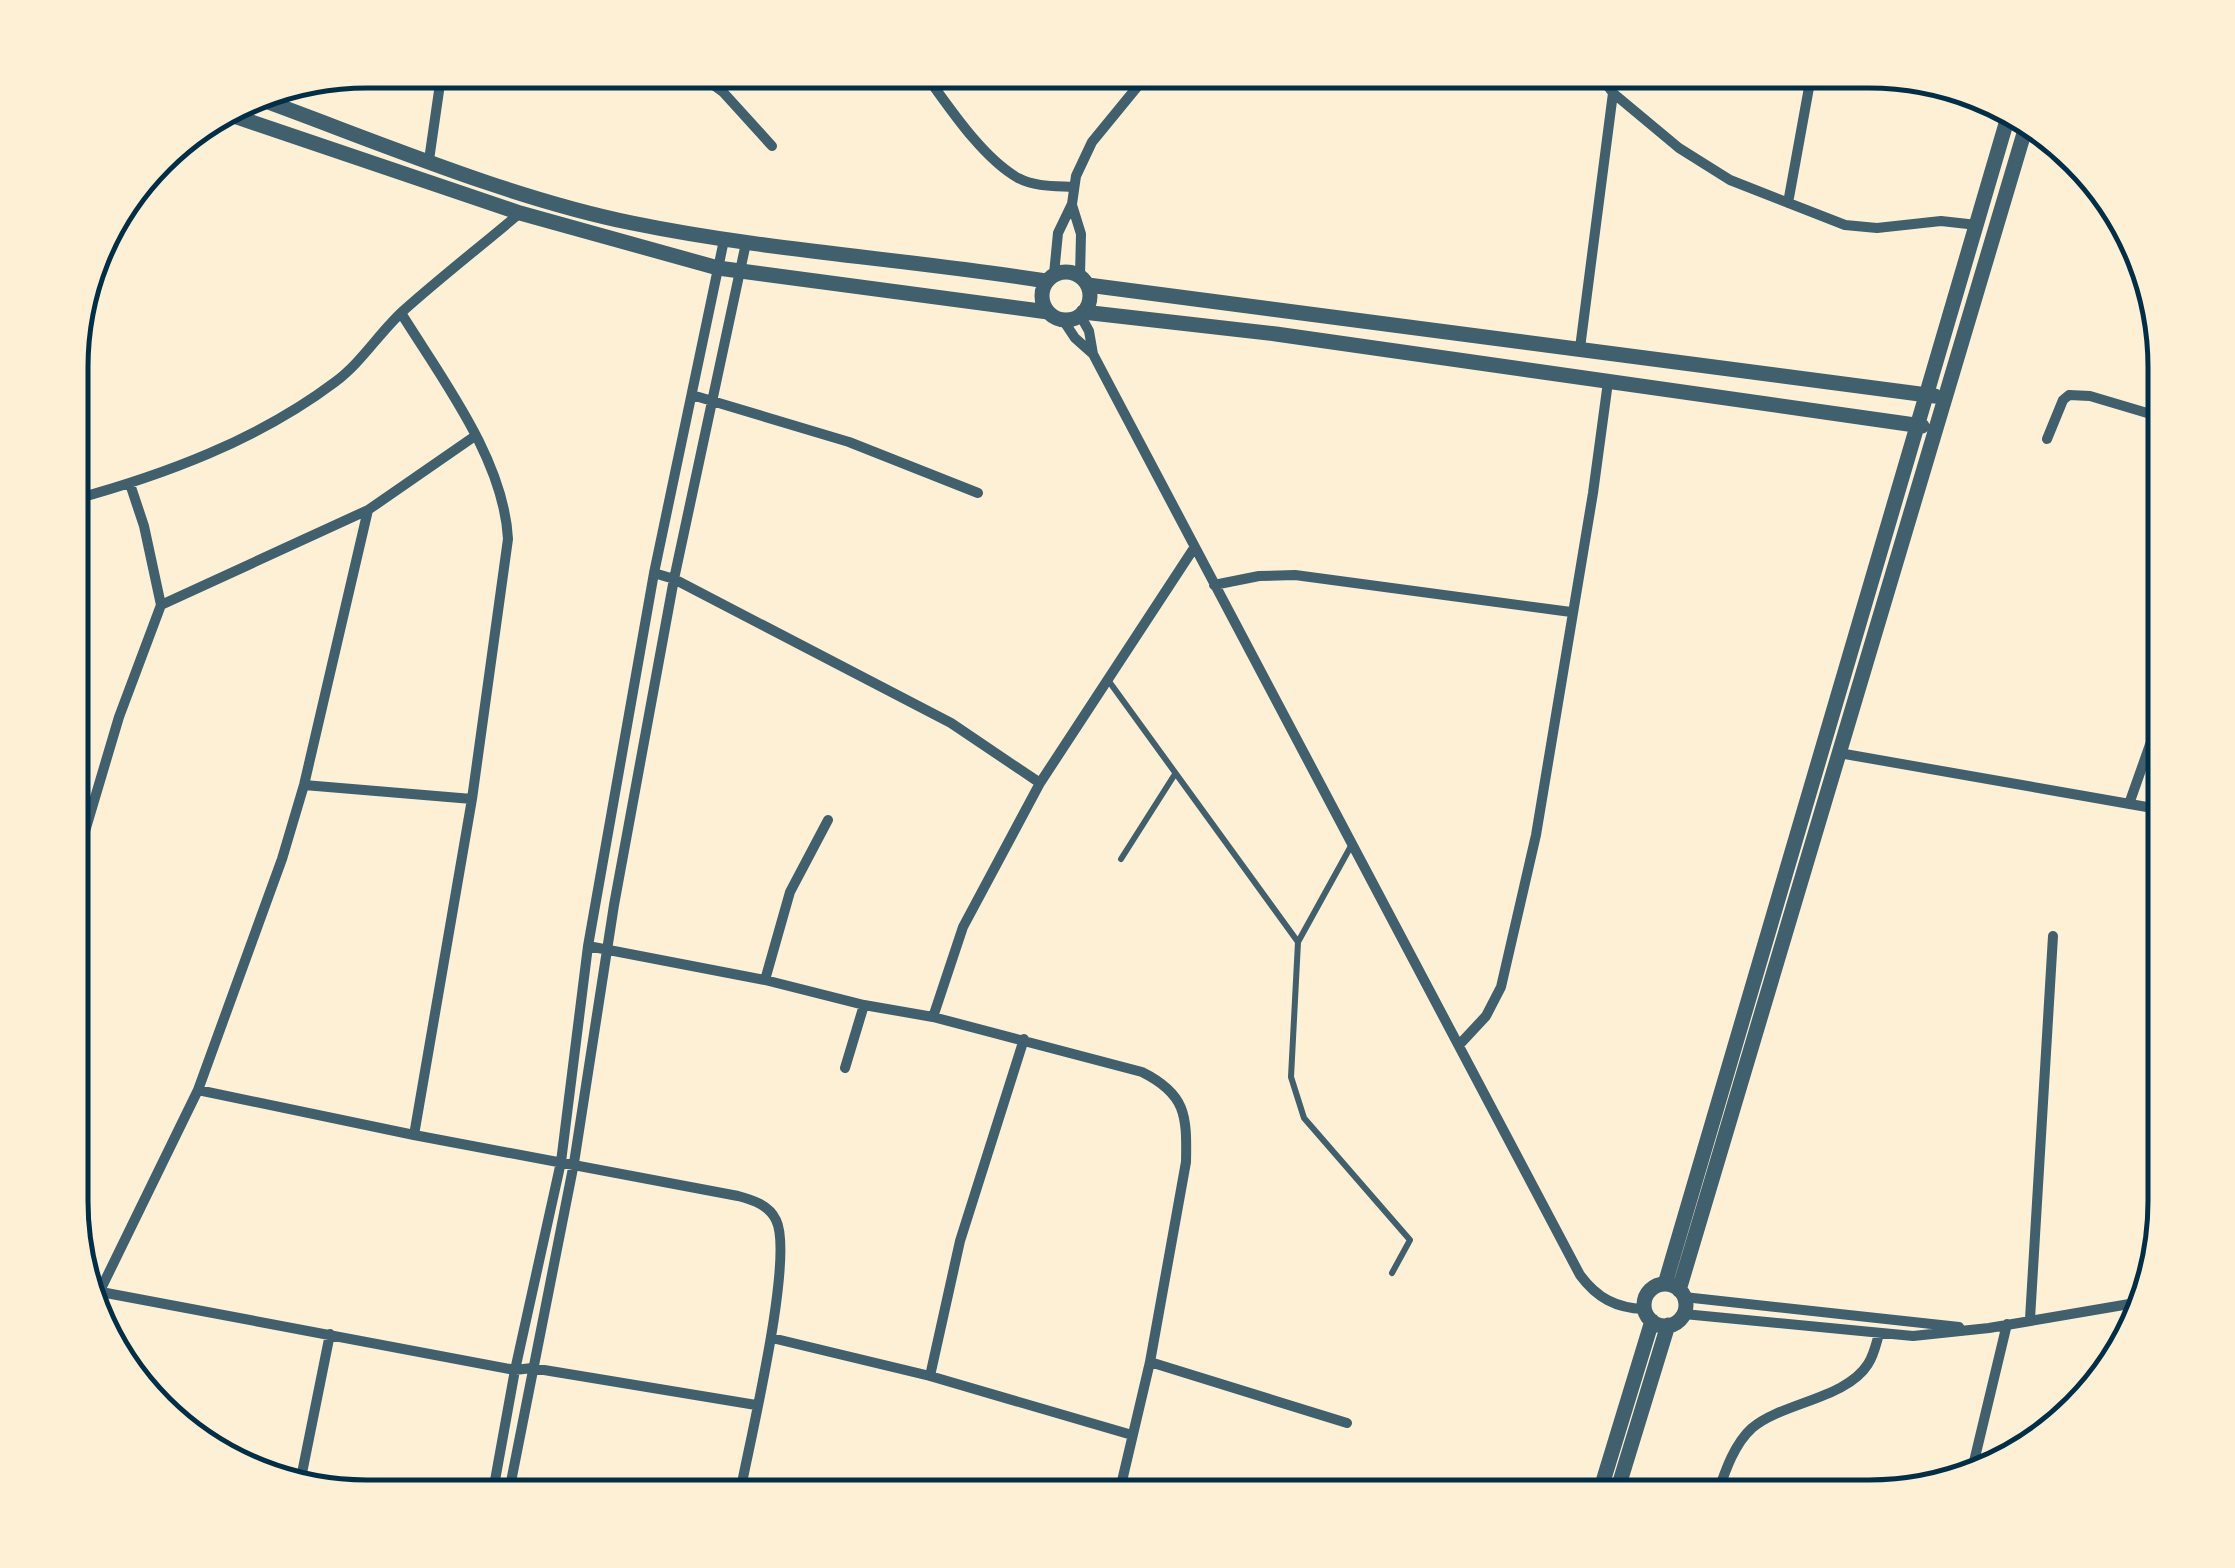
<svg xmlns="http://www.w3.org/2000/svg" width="2235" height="1568" viewBox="0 0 2235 1568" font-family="'Nunito Sans',sans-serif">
<rect width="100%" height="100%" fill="#fdf0d5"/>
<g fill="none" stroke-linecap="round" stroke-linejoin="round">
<path stroke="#3f606c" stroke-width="6" d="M1108 680 1298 942
M1351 846 1298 942 1291 1077 1304 1118 1410 1240 1392 1273
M1121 859 1175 774"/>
<path stroke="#3f606c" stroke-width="10" d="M693 70 723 92 772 146
M922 70C947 104 981 157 1018 178 1035 187 1055 186 1073 187
M1527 70H1583
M1596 70 1613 93 1679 148 1730 180 1845 225 1877 228 1941 221 1977 225
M429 160 442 70
M1788 203 1812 71
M1072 205 1081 234 1080 275
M92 262 124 204
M1054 274 1058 233 1072 204 1076 176 1092 142 1151 70
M401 313C442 379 504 460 508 539L472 799 414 1135
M1080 315 1089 331 1093 354 1113 392 1580 1275C1597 1298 1616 1308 1644 1309
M1063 320 1075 338 1093 354
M1580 348 1613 93
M692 395 849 442 978 493
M2047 439 2063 400 2069 395 2090 396 2164 418
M72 500C164 475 258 440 335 382 361 363 379 333 403 311 441 277 481 246 520 213
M654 573 674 579 951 723 1040 783
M1214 585 1259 576 1295 575 1571 612
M161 605 368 510 475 436
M1839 753 2164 810
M304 785 472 799
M2129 804 2164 705
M72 875 119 717 161 605 144 526 130 484
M588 946 765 980 864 1005 933 1017 1142 1072C1186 1094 1187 1115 1186 1162L1150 1362 1118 1498
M765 980 790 892 828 820
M933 1017 963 927 1040 783 1194 548
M1459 1045 1486 1016 1501 987 1536 835 1593 493 1608 382
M845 1068 864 1005
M198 1090 414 1135 738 1196C753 1200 769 1205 776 1220 795 1257 748 1448 739 1498
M101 1292 515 1370 532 1368 756 1405
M1684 1297 1959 1327
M94 1303 198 1090 282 859 304 785 368 510
M1684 1314 1913 1336 1989 1328 2147 1301
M2030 1319 2053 936
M772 1338 930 1376 1132 1435
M1150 1362 1347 1423
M930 1376 960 1241 1024 1039
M1971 1474 2007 1324
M299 1488 330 1334
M492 1497 515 1370 561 1162 588 946 654 573 724 240
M508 1497 574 1163 614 905 674 579 746 243
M1716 1498C1724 1475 1733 1445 1752 1428 1783 1402 1846 1399 1868 1364 1874 1355 1876 1344 1879 1334"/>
<path stroke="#3f606c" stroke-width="15" d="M249 95C371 139 505 197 632 223 768 251 908 259 1046 281
M222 112 520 213 718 268 1048 312
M1042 296a24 24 0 1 1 48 0a24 24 0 1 1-48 0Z
M1088 285 1935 396
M1083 312 1276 334 1922 426
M1665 1284 2010 110
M1644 1305a21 21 0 1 1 42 0a21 21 0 1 1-42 0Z
M1679 1290 2028 120
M1598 1498 1652 1321
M1615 1498 1668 1325"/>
</g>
<path d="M0 0H2235V1568H0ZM367 88H1869A279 279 0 0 1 2148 367V1201A279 279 0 0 1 1869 1480H367A279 279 0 0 1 88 1201V367A279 279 0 0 1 367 88Z" fill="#fdf0d5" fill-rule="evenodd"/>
<path fill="none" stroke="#003049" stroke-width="5" d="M367 88H1869A279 279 0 0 1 2148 367V1201A279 279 0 0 1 1869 1480H367A279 279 0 0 1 88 1201V367A279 279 0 0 1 367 88Z"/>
</svg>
